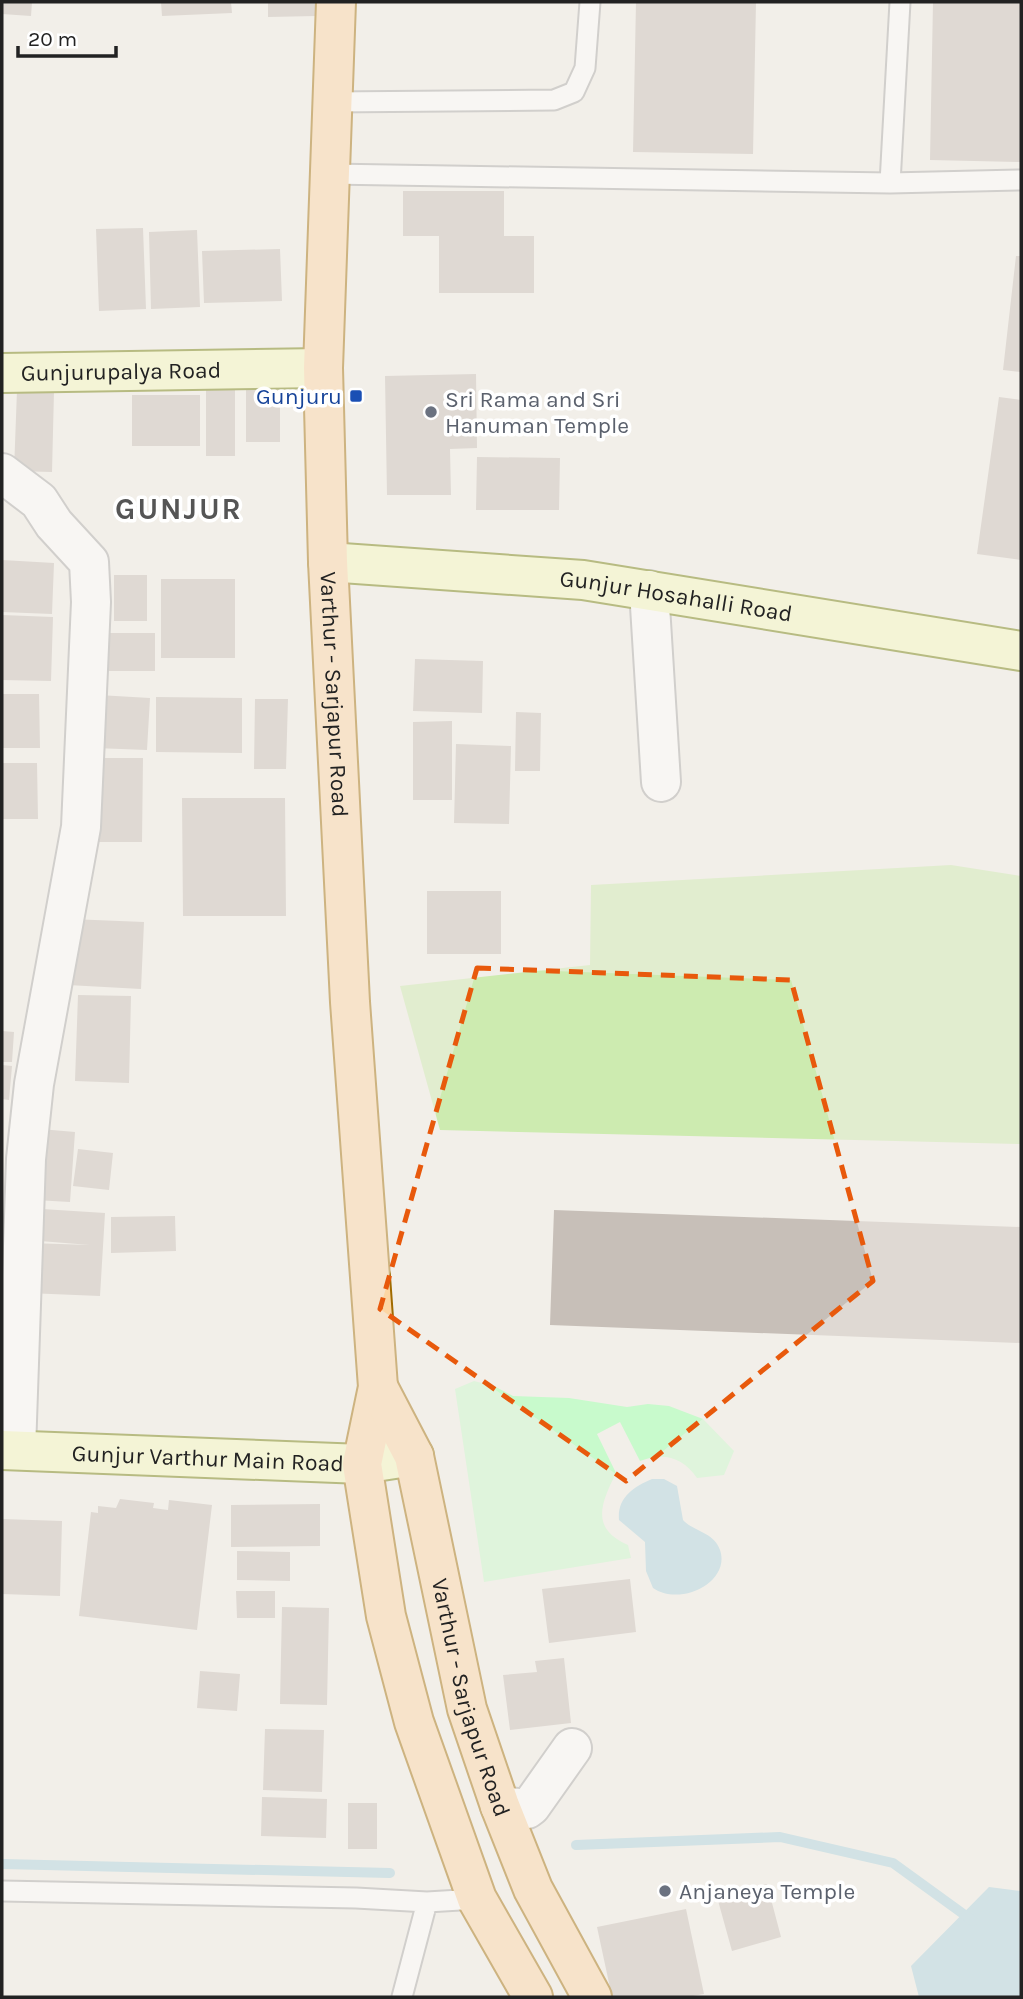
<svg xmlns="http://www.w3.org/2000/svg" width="1023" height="1999" viewBox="0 0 1023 1999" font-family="Karla,sans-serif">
<rect width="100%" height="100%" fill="#f2efe9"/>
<path fill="#cdebb0" d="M951 865 1021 876V1144L440 1130 400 986 590 965 591 885Z"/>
<path fill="#c8facc" d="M474 1381 494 1386 513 1396 569 1398 627 1407 648 1404 669 1406 703 1419 734 1451 724 1475 697 1478C683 1457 663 1452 640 1461L620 1422 597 1434 616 1473C602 1502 589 1528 628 1545L631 1558 484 1582 455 1389Z"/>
<path fill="#aad3df" d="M652 1479H664L677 1486 683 1520C694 1532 714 1532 720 1550 731 1582 680 1607 653 1588L646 1571 645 1542 619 1520C617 1498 633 1487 652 1479Z
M989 1887 1021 1891V1997H919L911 1966Z"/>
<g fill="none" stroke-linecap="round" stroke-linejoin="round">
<path stroke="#aad3df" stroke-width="10" d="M576 1845 780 1837 893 1863 973 1921
M2 1864 390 1873"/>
</g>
<path fill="#c7bfb8" d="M2 2H32L31 16 2 14Z
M161 2H231L232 13 162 16Z
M268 2H316V16L268 17Z
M636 2H756L753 154 633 152Z
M933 2H1021V162L930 160Z
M403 191H504V236H534V293H439V236H403Z
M143 228 146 309 99 311 96 229Z
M197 230 200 307 151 309 149 232Z
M280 249 282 301 204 303 202 251Z
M1016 256H1021V372L1003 370Z
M476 374 477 448 450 449 451 495H387L385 376Z
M246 379H280V442H246Z
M206 385H235V456H206Z
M17 390 54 391 52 472 14 471Z
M132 395H200V446H132Z
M999 397 1021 400V560L977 554Z
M477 457 560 458 559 510H476Z
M2 560 54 563 52 614 2 612Z
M114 575H147V621H114Z
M161 579H235V658H161Z
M2 615 53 617 51 681 2 680Z
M97 633H155V671H97Z
M415 659 483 661 482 713 413 711Z
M2 694H39L40 748H2Z
M98 695 150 698 147 750 95 748Z
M156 697 242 698V753L156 752Z
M255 699H288L286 769H254Z
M516 712 541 713 540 771H515Z
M452 721V800H413V722Z
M456 744 511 746 509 824 454 823Z
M88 758H143L142 842H88Z
M2 763H37L38 819H2Z
M182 798H285L286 916H183Z
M427 891H501V954H427Z
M70 919 144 922 141 989 68 985Z
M78 995 131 996 129 1083 75 1081Z
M2 1031 14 1032 12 1062H2Z
M2 1065 12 1066 9 1100 2 1099Z
M40 1129 75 1132 70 1202 35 1200Z
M78 1149 113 1153 109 1190 73 1186Z
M42 1209 105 1213 100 1296 27 1293 29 1243 90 1245 40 1241Z
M554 1210 1021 1227V1343L550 1325Z
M175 1216 176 1251 111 1253V1217Z
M120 1499 154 1503 153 1508 168 1510 169 1500 212 1505 197 1630 79 1616 91 1512 98 1513V1506L116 1508Z
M320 1504V1546L231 1547V1505Z
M2 1519 62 1521 60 1596 2 1594Z
M237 1551 290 1552V1581L237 1580Z
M630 1579 636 1632 549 1643 542 1589Z
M236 1591H275V1618H237Z
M282 1607 329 1608 327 1705 280 1704Z
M564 1658 571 1723 510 1730 503 1675 537 1672 535 1661Z
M200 1671 240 1674 237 1711 197 1708Z
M265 1729 324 1730 322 1792 263 1790Z
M262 1797 327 1799 326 1838 261 1836Z
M348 1803H377V1849H348Z
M767 1884 781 1937 732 1951 717 1897Z
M686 1909 704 1994 687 1997H612L597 1927Z"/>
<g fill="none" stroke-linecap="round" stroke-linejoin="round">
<g stroke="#a9a9a9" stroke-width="23">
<path id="lane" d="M332 102 554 100 574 92 585 68 590 2
M330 174 890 183 1021 180
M890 183 900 2
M2 1891 356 1898 427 1902 477 1899
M402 1997 427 1902"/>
</g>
<g stroke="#a9a9a9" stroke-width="42">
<path id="street" d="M2 473 39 501 54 524 89 562 91 602 81 827 34 1084 26 1159 16 1450
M649 590 661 782
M500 1806 527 1809 531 1806 572 1748"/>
</g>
<g stroke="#707d05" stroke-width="42">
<g id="secondary">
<path id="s1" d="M2 373 323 368"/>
<path id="s2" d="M328 562 583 580 1021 651"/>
<path id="s3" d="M2 1450 362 1464 414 1456"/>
</g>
</g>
<g stroke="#a06b00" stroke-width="42">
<g id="primary">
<path id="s4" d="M336 2 323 368 328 562 350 1002 378 1387 362 1464 386 1616 414 1722 477 1899 533 1997"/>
<path id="s5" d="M378 1387 414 1456 467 1709 500 1806 533 1889 592 1997"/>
</g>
</g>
<use href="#lane" stroke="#fff" stroke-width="19"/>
<use href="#street" stroke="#fff" stroke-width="38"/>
<use href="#secondary" stroke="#f7fabf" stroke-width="38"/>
<use href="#primary" stroke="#fcd6a4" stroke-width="38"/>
</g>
<path d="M0 0H1023V1999H0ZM477 968 791 980 873 1281 626 1481 380 1309Z" fill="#f2efe9" fill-opacity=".55" fill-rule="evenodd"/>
<path fill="none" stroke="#e8590c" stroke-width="5" stroke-dasharray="14 9" stroke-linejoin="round" d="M477 968 791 980 873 1281 626 1481 380 1309Z"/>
<rect fill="#1a4fb4" stroke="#fff" stroke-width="2.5" x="349" y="389" width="14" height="14" rx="3.5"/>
<g fill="#6b7280" stroke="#fff" stroke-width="2.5">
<circle cx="431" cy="412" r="7"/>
<circle cx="665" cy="1891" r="7"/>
</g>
<g text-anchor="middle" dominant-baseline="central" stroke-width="7" stroke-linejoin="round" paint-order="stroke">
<g font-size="23" fill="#222" stroke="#fff">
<text stroke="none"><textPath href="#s1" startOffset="119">Gunjurupalya Road</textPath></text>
<text stroke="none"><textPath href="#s2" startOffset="350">Gunjur Hosahalli Road</textPath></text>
<text stroke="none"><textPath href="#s4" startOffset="693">Varthur - Sarjapur Road</textPath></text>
<text stroke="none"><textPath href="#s3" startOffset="206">Gunjur Varthur Main Road</textPath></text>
<text stroke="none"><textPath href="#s5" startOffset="326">Varthur - Sarjapur Road</textPath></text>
</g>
<g font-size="23" fill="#164399" stroke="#fff" text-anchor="end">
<text x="342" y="396">Gunjuru</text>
</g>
<g font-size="23" fill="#5b616d" stroke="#fff" text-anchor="start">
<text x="445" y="399">Sri Rama and Sri<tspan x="445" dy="26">Hanuman Temple</tspan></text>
<text x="679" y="1891">Anjaneya Temple</text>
</g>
<g font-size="30" font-weight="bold" letter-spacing="2" fill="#555" stroke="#fff">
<text x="179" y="509">GUNJUR</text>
</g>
</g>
<rect width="1023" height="1999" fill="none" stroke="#222222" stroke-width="7"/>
<path d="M18 46v10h98v-10" fill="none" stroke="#222222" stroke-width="3.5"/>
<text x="28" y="46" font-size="21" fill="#222222" stroke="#ffffff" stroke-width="5" paint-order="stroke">20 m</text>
</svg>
